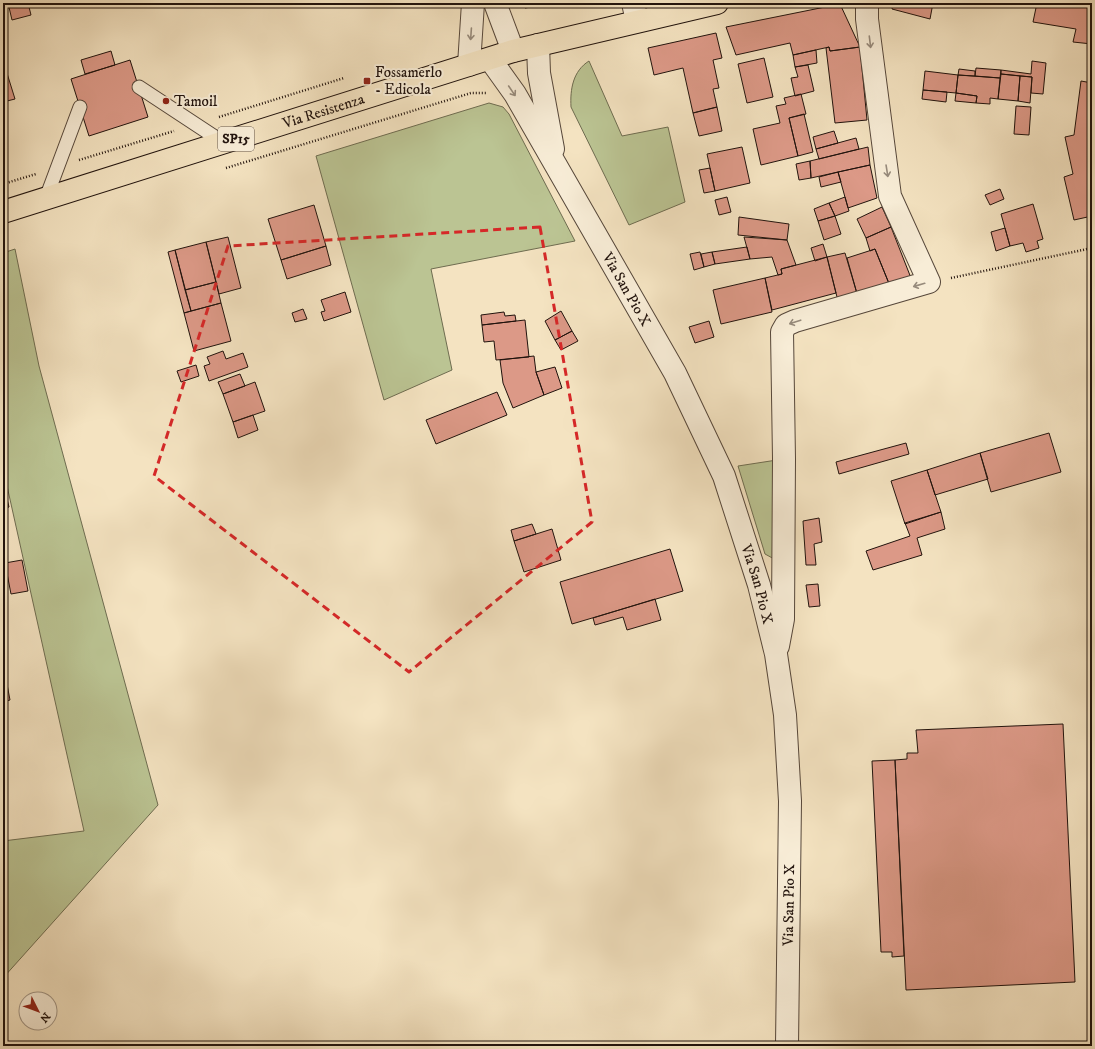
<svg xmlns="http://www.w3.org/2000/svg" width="1095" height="1049" viewBox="0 0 1095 1049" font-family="'IM FELL DW Pica',serif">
<rect width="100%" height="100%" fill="#f4e3c1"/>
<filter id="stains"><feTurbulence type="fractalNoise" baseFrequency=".005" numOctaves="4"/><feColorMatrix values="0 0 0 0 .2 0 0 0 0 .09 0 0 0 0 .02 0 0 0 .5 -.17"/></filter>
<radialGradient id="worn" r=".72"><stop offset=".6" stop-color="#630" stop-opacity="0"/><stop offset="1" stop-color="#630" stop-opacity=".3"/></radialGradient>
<path fill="#bbc493" stroke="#6e6c50" d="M589 61 622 136 668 127 685 202 629 225 571 107C570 89 573 71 589 61Z
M489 103 503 107 509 114 575 241 431 269 452 370 384 400 316 156Z
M15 249 39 366 158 805 3 978V841L84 831 3 468V253Z
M777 460 776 560 765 554 738 466Z"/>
<path fill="#dc9987" stroke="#21130d" d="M8 3H28L31 15 12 20Z
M524 3H555L525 8Z
M893 3H933L930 19 892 9Z
M1037 3H1072L1090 6 1092 3V44L1073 42 1076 29 1033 22Z
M840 4 860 47 830 51 829 47 793 55 790 43 736 55 726 27Z
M716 33 722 58 713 60 719 88 713 89 717 107 693 113 683 68 654 75 648 48Z
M829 47 830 51 860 47 867 120 835 123 826 48Z
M816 50 817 63 795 67 793 55Z
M111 51 115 65 85 74 81 60Z
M764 58 773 97 747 103 738 64Z
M130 60 148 117 89 136 71 79Z
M1032 61 1046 63 1043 94 1031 93 1032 77 1001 74V70L1031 74Z
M808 65 814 91 795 96 791 78 798 77 795 67Z
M976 68 1001 70 1000 78 975 76Z
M959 69 975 71V76L958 75Z
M6 70 15 99 3 102V71Z
M925 71 958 75 956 93 923 90Z
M1001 74 1020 76 1018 101 998 99Z
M958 75 1000 78 998 99 990 98V104L976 103 977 96 956 93Z
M1020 76 1032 77 1030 103 1018 101Z
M1081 81 1092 83V216L1074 220 1064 177 1073 174 1065 137 1074 135Z
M923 90 947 92 946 102 922 99Z
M956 93 977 96 976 103 955 101Z
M801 94 806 114 789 118 798 156 761 165 753 129 780 123 776 106 786 104 784 98Z
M1016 106 1031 107 1029 135 1014 134Z
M717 107 722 131 699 136 693 113Z
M804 114 813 152 798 156 789 118Z
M834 131 838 143 816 149 813 137Z
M856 138 859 149 819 159 816 149Z
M742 147 750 183 715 191 707 154Z
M868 147 870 165 811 178 810 161Z
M810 161 811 178 799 180 796 164Z
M870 165 877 198 848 208 838 172Z
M710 168 715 191 704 193 699 170Z
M838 172 841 182 821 187 819 177Z
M1000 189 1004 199 990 205 985 195Z
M727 197 731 212 719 215 715 200Z
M845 197 849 211 835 216 829 203Z
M829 203 835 216 818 221 814 209Z
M1033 204 1043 239 1037 241 1039 248 1026 252 1023 243 1010 246 1001 214Z
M314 205 326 246 281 260 268 219Z
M882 207 891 227 866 238 857 219Z
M835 216 841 234 824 240 818 221Z
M739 217 789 224 787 240 738 235Z
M891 227 911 278 890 286 875 249 870 251 866 238Z
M1005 228 1010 246 996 251 991 232Z
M228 237 241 288 219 294 206 242Z
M744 237 787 240 796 265 781 269 782 274 778 275 772 257 750 259Z
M206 242 216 282 185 290 175 250Z
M823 244 827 257 815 261 811 248Z
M326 246 331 265 287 279 281 260Z
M747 247 750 259 715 264 712 252Z
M875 249 890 286 858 297 847 258Z
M175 250 191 311 184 313 168 252Z
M700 252 704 267 694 270 690 254Z
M712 252 715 264 704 267 701 254Z
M845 253 858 297 838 301 827 257Z
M827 257 836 293 772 310 765 278 782 274 781 269Z
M765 278 772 312 721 324 713 290Z
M216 282 221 303 191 311 185 290Z
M345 292 351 312 324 321 321 312 325 311 321 300Z
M221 303 231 341 194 351 184 313Z
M303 309 307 319 295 322 292 313Z
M561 311 572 331 555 340 545 321Z
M504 312 505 316 515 315 516 321 482 325 481 315Z
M525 320 529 357 496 360 494 341 484 342 482 325Z
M709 321 714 337 695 343 689 327Z
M572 331 578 341 561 350 555 340Z
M223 351 226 359 243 353 248 367 209 381 204 366 210 364 207 357Z
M534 356 536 372 544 395 513 408 503 383 500 360Z
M196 365 199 376 181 382 177 371Z
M555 367 562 388 544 395 536 372Z
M240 374 245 386 223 394 218 382Z
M255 382 265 411 233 422 223 394Z
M497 392 507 415 436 444 426 420Z
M253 415 258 430 238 438 233 422Z
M1049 433 1061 472 991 492 980 453Z
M906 443 909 454 839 474 836 462Z
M980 453 988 479 935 495 927 470Z
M927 470 941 512 905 524 891 481Z
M3 491H5L9 507 3 509Z
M941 512 945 529 917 538 922 555 873 570 866 551 910 536 905 523Z
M819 518 822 542 814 544 816 565H806L803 521Z
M532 524 536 534 514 541 511 530Z
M552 529 561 560 524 572 514 541Z
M670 549 683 591 572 624 560 582Z
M22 560 28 591 11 594 5 563Z
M818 584 820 606 809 607 806 585Z
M655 599 661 620 627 630 623 617 595 625 593 618Z
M3 663 10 700 3 702Z
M1063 724 1075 982 906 990 895 760 907 759V753H918L916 730Z
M895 760 904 956 892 957V952H881L872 761Z"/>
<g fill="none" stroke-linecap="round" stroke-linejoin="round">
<g stroke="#56473a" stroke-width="15">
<path id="lane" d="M139 87 224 143
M46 198 80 107"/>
</g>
<g stroke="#56473a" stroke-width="24">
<g id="street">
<path d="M495 3 513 51"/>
<path d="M633 3 637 21"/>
<path d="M538 45 539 73 553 149"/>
<path id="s1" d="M490 59 515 94 675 373 724 476 759 585 776 654 785 715 790 801 787 1046"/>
<path d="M469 65 473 3"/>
<path d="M778 646 783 619 784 459 782 332 786 325 795 321 929 282 890 196 867 19V3"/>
</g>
</g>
<g stroke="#21130d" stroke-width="24">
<g id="primary">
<path id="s2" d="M3 212 513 51 717 3"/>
</g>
</g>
<path stroke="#21130d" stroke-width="2.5" stroke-dasharray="1 2" stroke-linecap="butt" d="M219 117 344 78
M79 160 174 131
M226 168 471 93H486
M3 184 36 174
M951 278 1092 248"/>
<use href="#lane" stroke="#f8edd7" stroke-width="13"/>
<use href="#street" stroke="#f8edd7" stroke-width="22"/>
<use href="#primary" stroke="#f4e3c1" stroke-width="22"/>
</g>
<defs><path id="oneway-shaft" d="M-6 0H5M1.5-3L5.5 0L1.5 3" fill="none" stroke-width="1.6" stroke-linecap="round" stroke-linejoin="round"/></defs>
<g stroke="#978b7c">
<use href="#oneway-shaft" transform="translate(471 34) rotate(94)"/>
<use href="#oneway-shaft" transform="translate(870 42) rotate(83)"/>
<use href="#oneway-shaft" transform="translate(512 91) rotate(56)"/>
<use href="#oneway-shaft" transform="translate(887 171) rotate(81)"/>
<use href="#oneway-shaft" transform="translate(919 285) rotate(164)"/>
<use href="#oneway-shaft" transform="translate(795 322) rotate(162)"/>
</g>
<path fill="none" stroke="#d62828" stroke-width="3" stroke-dasharray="8 5" stroke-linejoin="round" d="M540 227 592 522 409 672 154 476 228 246Z"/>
<g fill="#8f2418" stroke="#f8edd7" stroke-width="1.5">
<rect x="363" y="77" width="8" height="8" rx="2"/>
<circle cx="166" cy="101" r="4"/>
</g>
<g text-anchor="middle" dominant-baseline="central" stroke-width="4" stroke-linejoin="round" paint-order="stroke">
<rect fill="#f8edd7" stroke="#62544a" stroke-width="1" x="218" y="127" width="36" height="24" rx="3"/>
<g font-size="14" font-weight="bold" fill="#21130d">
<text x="236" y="139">SP15</text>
</g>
<g font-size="15" fill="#21130d" stroke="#f8edd7" text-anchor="start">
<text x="375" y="72">Fossamerlo<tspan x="375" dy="17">- Edicola</tspan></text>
<text x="174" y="101">Tamoil</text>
</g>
<g font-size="15" fill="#21130d" stroke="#f8edd7">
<text stroke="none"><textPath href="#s2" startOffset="336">Via Resistenza</textPath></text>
<text stroke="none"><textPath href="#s1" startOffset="268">Via San Pio X</textPath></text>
<text stroke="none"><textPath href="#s1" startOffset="592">Via San Pio X</textPath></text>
<text transform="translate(789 905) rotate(-89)">Via San Pio X</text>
</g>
</g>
<rect width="1095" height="1049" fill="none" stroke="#f4e3c1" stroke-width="16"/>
<rect x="4" y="4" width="1087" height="1041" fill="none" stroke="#21130d" stroke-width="2"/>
<rect x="8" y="8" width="1079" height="1033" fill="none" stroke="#21130d"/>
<g transform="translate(38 1011) rotate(132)"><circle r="19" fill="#f8edd7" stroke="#a29686"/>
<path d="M0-3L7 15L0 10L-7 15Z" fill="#8f2418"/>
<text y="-6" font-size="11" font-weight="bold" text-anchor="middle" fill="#21130d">N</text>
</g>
<rect width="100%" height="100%" filter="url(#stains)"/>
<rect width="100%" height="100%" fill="url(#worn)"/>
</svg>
